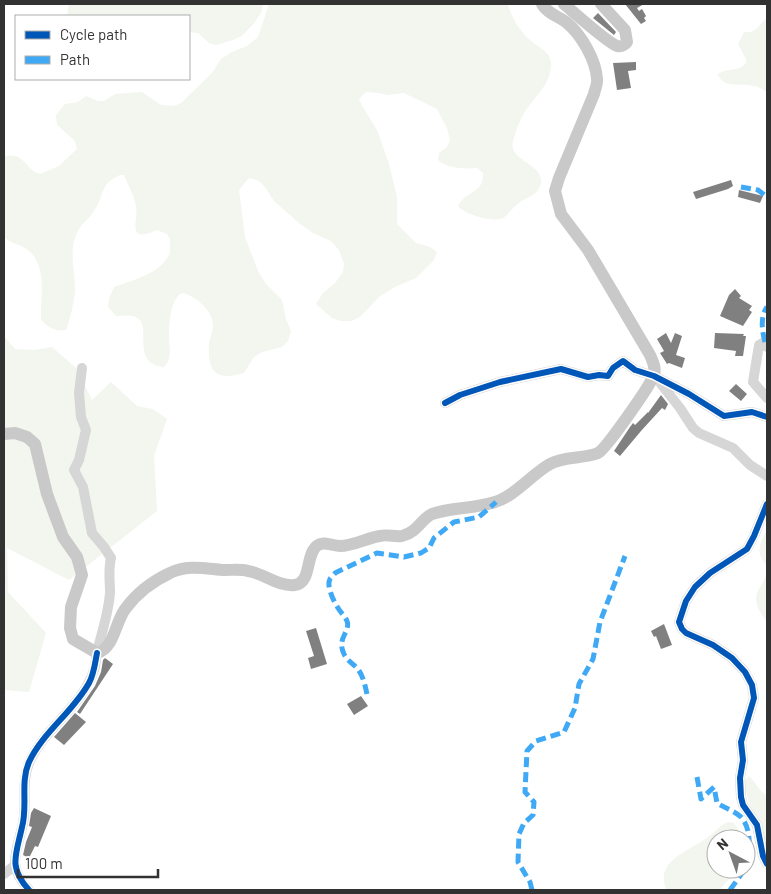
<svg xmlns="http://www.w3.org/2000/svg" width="771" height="894" viewBox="0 0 771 894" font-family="Barlow,sans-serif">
<rect width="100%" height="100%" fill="#fff"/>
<path fill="#f2f6ee" d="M69 4H263L261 13 255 22 242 36 233 40 216 45 209 43 198 33 189 32V16H67Z
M269 4H508C511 17 519 30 529 39 537 47 551 51 551 64 551 84 536 95 526 110 520 119 516 130 513 141 508 161 543 164 541 182 540 194 528 197 520 202 514 206 509 214 503 218 492 223 464 214 458 206 466 190 484 194 483 173L477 168C464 169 449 169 438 160L439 153 447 147 450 140 447 128 437 109 404 93 388 95 379 93 366 92 359 99 361 104 377 130 389 164 397 197V224L416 243 430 247 437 252 434 260 416 278 395 287 380 296 360 317 351 321H341L332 318 316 304 323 293 335 283 343 272 344 264 339 250 331 241 313 233 300 224 274 201 265 187 259 181 250 178 248 179 239 190 245 237 258 271 266 284 282 300 286 319 291 331 288 341 282 347 262 352 254 357 244 373C217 381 207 373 209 344 210 338 213 331 213 325 213 311 195 295 182 293 170 299 169 324 169 337 169 348 173 358 164 367 127 363 157 320 132 316 127 315 121 316 116 316L108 307 109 299 114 287C131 281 161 273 169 255 171 251 170 243 170 239L167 234 157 230C125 244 139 221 136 206 134 195 128 185 124 175H120C98 185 105 196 94 211 88 221 81 222 76 235 69 252 75 271 75 289 75 298 70 321 66 330 55 332 47 327 41 319 40 297 48 266 28 250 20 244 11 244 4 237V156C26 152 24 169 40 174L59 166 77 149 75 141 57 125 56 115 65 104 78 102 86 96 98 101H104L115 94 142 92 161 105 174 106 181 103 212 73 221 59 232 52 247 46 258 37Z
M767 18V93C752 77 726 93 718 75L719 73C729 68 738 72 746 63V59L738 44 744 32C756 34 758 25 767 18Z
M4 336 15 349 35 350 52 347 76 368 92 400 111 382 137 406 153 409 167 419 154 456 157 511 69 580 7 548 8 592 46 633 29 692 4 690Z
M767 530V622C757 609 751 598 762 584 765 580 767 574 767 569 767 565 764 562 762 559 756 548 762 539 767 530Z
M749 776C756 782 758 790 767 796V850L757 820 749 803 746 792 745 780Z
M728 822 734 823 744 839H716V869H735L732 876 719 890H666C665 885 663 880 664 875 666 858 694 847 707 838 715 833 719 825 728 822Z"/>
<path fill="#808080" d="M625 4H644L637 8 639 11 642 9 646 16 644 18 646 21 641 24Z
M598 13 616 32 614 35 593 18Z
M636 62V70L628 71 631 88 617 90 613 63Z
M731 180 733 186 728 189 696 199 693 192Z
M739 190 763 196 760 203 738 197Z
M735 289 741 296 739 298 752 306 749 310 752 312 743 326 720 316 729 295Z
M666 333 671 343 675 333 682 336 676 355 685 358 682 368 669 363 667 364 660 353 664 351 657 339Z
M715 333 744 334 743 336H746L743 356H735L736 351 714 348Z
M736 384 747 394 741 401 729 391Z
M661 395 668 404 665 410 662 408 641 431 620 456 614 451 630 427 633 423 635 425 648 412V413Z
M664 624 672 645 661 649 656 636 654 637 651 631Z
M316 628 327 664 311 669 308 658 314 656 306 631Z
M105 658 113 664 80 714 77 712 95 686 101 672 103 660Z
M361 696 368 706 354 715 347 704Z
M75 713 86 722 64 745 54 737Z
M34 808 51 816 38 847 35 846 29 858 23 855 26 842 32 827 29 826 31 813Z"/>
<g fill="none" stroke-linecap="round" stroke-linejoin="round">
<path stroke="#d6d6d6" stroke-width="10" d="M767 347 765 342 759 345 753 382 767 398
M661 384 680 408 693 428 699 433 733 448 750 465 767 476
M445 403 460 395 500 382 561 369 588 377 599 375 608 376 613 368 623 361 635 370 654 376 689 394 724 416 752 412 767 417
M767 504 754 536 747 549 710 573 695 587 686 601 679 622 682 629 686 633 713 645 732 658 745 672 752 685 754 698 741 742 743 760 740 778 741 797 743 805 757 825 763 856 767 864
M4 874 14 866
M29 890C6 865 17 853 23 823 27 804 21 782 29 763 44 728 83 706 94 670 96 664 96 657 97 651 102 633 109 611 110 592 110 580 108 570 111 558L104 547 92 533 83 487 74 470 79 460 86 430 81 417 79 393 82 368"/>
<path stroke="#c9c9c9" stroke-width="12" d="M564 4C572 11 609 43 617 46 622 47 624 46 627 42L625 30 601 4
M4 434 15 433 27 437 35 444 47 494 63 537 77 557 79 564 82 575 71 607 70 628 73 639 97 653C115 648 115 621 126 608 137 593 153 581 170 573 188 564 207 569 225 570 233 570 241 569 248 571 263 573 278 587 295 585 312 583 305 553 318 545 324 541 333 546 340 546 354 546 366 538 380 536 387 534 394 537 402 536 418 532 422 518 432 514 452 507 474 509 495 502 515 496 532 474 550 464 564 456 583 459 598 453 606 449 649 387 653 377 657 370 653 362 650 355L588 250 561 214 555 191 559 178 594 94C595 89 598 83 597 79 596 60 581 34 566 22 557 16 547 13 542 4"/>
<path stroke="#3fa9f5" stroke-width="5" stroke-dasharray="10 5" stroke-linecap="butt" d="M741 187 758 190 767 197
M765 342C762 331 760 317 767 307
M367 694C365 685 363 675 357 668 353 664 347 660 344 654 336 638 351 632 347 621 345 616 341 613 338 608 334 602 326 586 330 579 330 578 335 574 335 573L377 553 404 557 421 553 429 548 434 538 454 522 479 517 496 502
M697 777 701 799 714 787 717 803C724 808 735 811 741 817 752 829 749 849 749 864
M532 890 530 882 518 862 519 834 524 823 533 815 534 802 525 792 527 751 536 741 564 732 575 708 579 684 593 659 600 622 625 556
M730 890 745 869"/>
<g stroke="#fff" stroke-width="9">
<path id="cycleway" d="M445 403 460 395 500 382 561 369 588 377 599 375 608 376 613 368 623 361 635 370 654 376 689 394 724 416 752 412 767 417
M767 504 754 536 747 549 710 573 695 587 686 601 679 622 682 629 686 633 713 645 732 658 745 672 752 685 754 698 741 742 743 760 740 778 741 797 743 805 757 825 763 856 767 864
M29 890C8 867 16 855 22 827 28 806 20 782 29 762 43 732 73 712 89 683 94 674 95 663 97 653"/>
</g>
<use href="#cycleway" stroke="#0057b8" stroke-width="6"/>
</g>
<rect width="771" height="894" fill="none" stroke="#323232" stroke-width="10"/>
<rect x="15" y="15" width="175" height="65" fill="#ffffff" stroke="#adadad"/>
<rect x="25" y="31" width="25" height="8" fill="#0057b8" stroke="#adadad"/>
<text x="60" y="40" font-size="15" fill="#323232">Cycle path</text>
<rect x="25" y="56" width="25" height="8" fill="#3fa9f5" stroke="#adadad"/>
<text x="60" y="65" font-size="15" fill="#323232">Path</text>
<g transform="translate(731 854) rotate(319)"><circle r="24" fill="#ffffff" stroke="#adadad"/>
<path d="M0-4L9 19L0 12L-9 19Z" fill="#7a7a7a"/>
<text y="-8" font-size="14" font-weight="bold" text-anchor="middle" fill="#323232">N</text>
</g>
<path d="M18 869v8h140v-8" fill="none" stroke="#323232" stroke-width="2.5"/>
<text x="25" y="869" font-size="15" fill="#323232" stroke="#ffffff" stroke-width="4" paint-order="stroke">100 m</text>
</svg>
